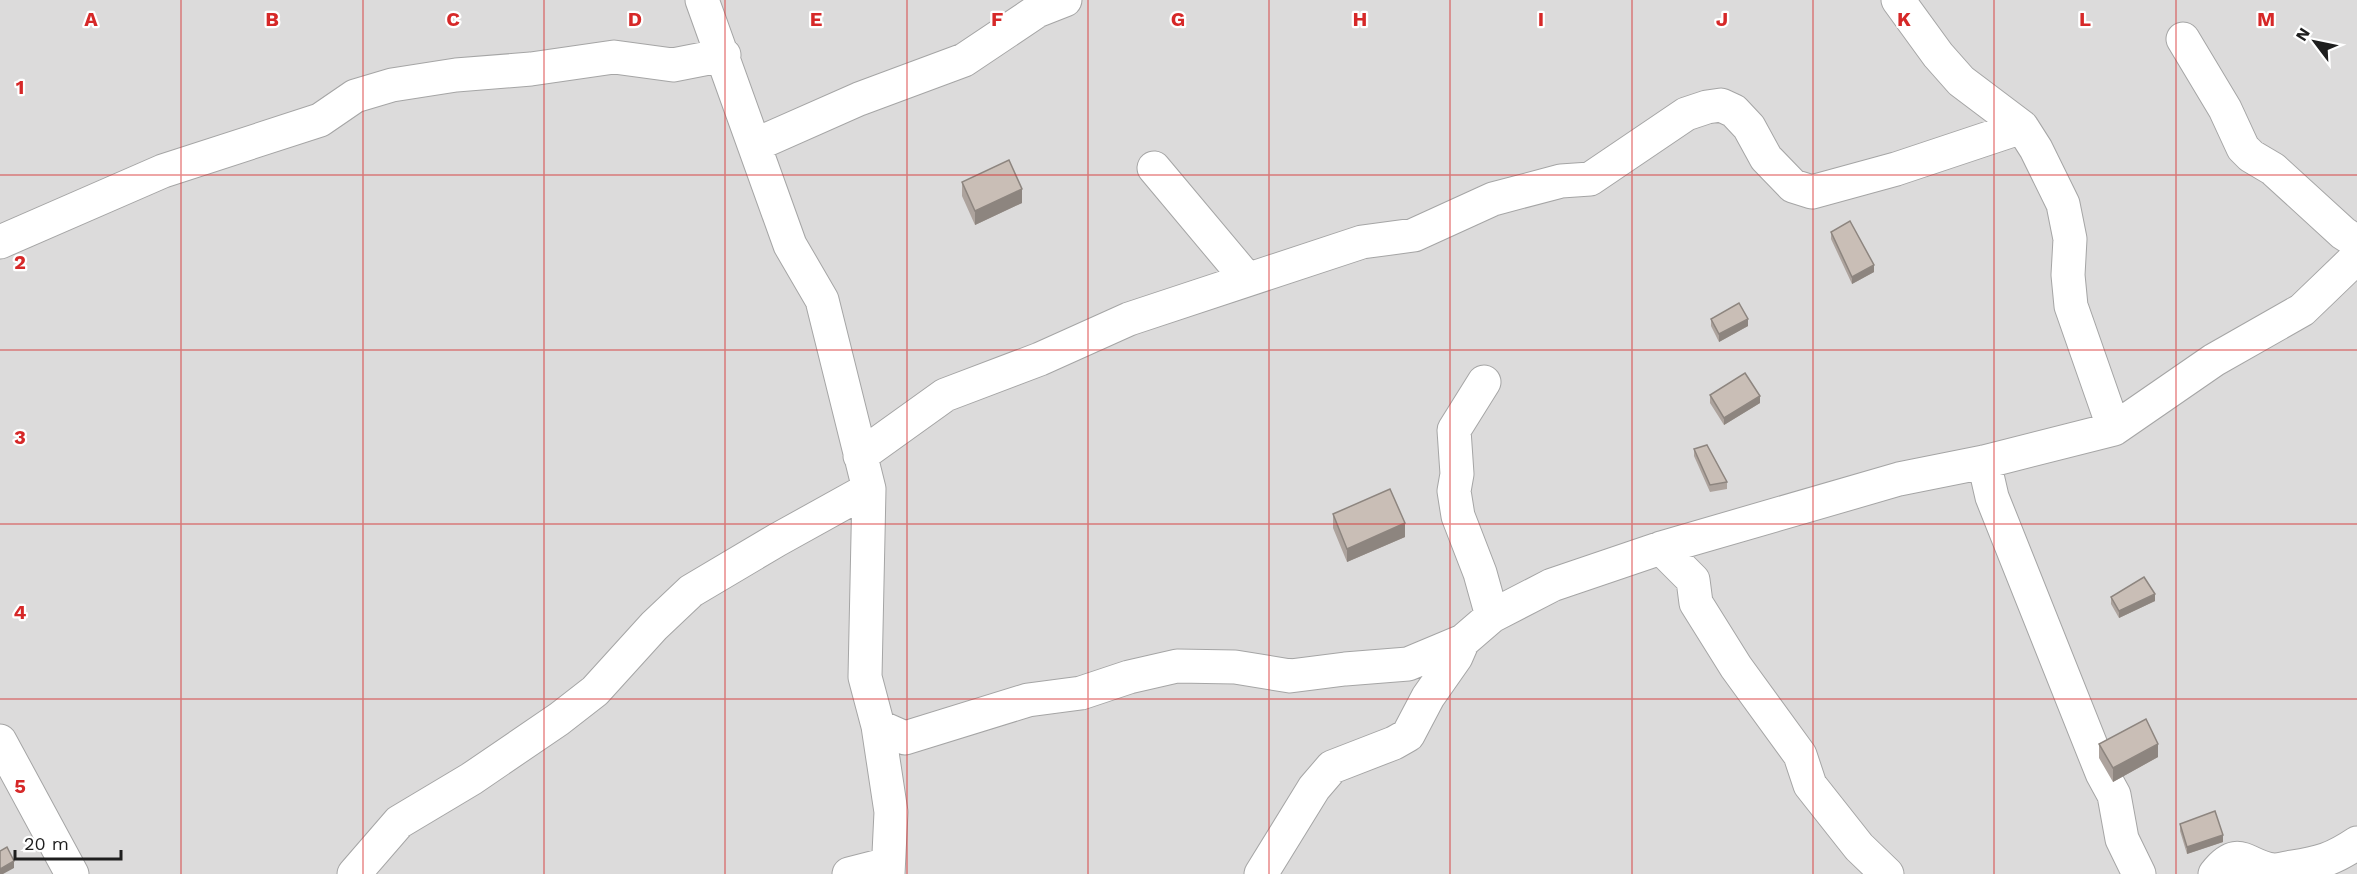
<svg xmlns="http://www.w3.org/2000/svg" width="2357" height="874" viewBox="0 0 2357 874" font-family="'Work Sans',sans-serif">
<rect width="100%" height="100%" fill="#f0ece3"/>
<path fill="#dcdbdb" d="M0 0H2357V874H0Z"/>
<g fill="none" stroke-linecap="round" stroke-linejoin="round">
<g stroke="#a5a5a5" stroke-width="35">
<path id="street" d="M702 0 790 245 822 300 869 489 865 677 878 726 891 812 888 874
M1898 0 1938 55 1961 81 2022 127 2036 149 2063 204 2070 239 2068 275 2071 306 2114 429
M2183 39 2225 109 2243 148 2251 156 2273 169 2343 233 2357 242
M755 145 859 99 964 60 1037 11 1065 0
M1154 168 1247 279
M0 242 163 171 320 120 355 96 392 85 456 75 531 69 614 57 673 65 724 55
M1484 382 1454 430 1457 474 1454 491 1458 516 1480 573 1492 616
M860 456 945 395 1040 359 1129 319 1362 242 1414 235 1493 199 1561 181 1590 179 1686 114 1707 107 1721 105 1734 111 1749 127 1766 158 1793 186 1812 192 1896 169 2022 127
M1984 462 1992 497 2102 773 2114 795 2122 839 2139 874
M1661 548 1693 580 1696 603 1736 667 1800 755 1810 785 1859 847 1887 874
M878 726 905 738 1028 700 1081 693 1129 677 1177 666 1235 667 1290 676 1345 669 1408 664 1463 641 1492 616 1552 585 1661 548 1899 479 1984 462 2114 429 2214 360 2302 310 2357 257
M0 741 72 874
M354 874 399 822 471 779 559 719 595 691 654 626 691 591 777 540 869 489
M849 874 888 864
M1261 874 1314 788 1332 767 1394 743 1408 735 1428 697 1456 657 1463 641
M2215 874C2239 843 2246 867 2273 870 2279 870 2286 868 2292 867 2320 863 2333 859 2357 843"/>
</g>
<use href="#street" stroke="#fff" stroke-width="33"/>
</g>
<path fill="#ada39d" d="M962 182 1022 203 975 225 962 196Z
M1831 232 1874 272 1852 284 1831 239Z
M1711 319 1748 326 1719 342 1711 326Z
M1710 395 1760 403 1724 425 1710 403Z
M1694 449 1727 482V489L1710 492 1694 456Z
M1333 514 1405 537 1347 562 1333 528Z
M2111 597 2155 601 2119 618 2111 604Z
M2099 744 2158 757 2113 782 2099 758Z
M2180 824 2223 842 2187 854 2180 831Z"/>
<path fill="#8d857f" d="M1022 189V203L975 225V211Z
M1874 265V272L1852 284V277Z
M1748 319V326L1719 342V334Z
M1760 396V403L1724 425V418Z
M1405 523V537L1347 562V549Z
M2155 594V601L2119 618V611Z
M2158 744V757L2113 782V768Z
M2223 835V842L2187 854V847Z
M14 861V868L3 874H0V869Z"/>
<path fill="#c9beb6" stroke="#8d857f" stroke-width="1.5" d="M1009 160 1022 189 975 211 962 182Z
M1850 221 1874 265 1852 277 1831 232Z
M1739 303 1748 319 1719 334 1711 319Z
M1745 373 1760 396 1724 418 1710 395Z
M1707 445 1727 482 1710 485 1694 449Z
M1390 489 1405 523 1347 549 1333 514Z
M2144 577 2155 594 2119 611 2111 597Z
M2146 719 2158 744 2113 768 2099 744Z
M2215 811 2223 835 2187 847 2180 824Z
M7 847 14 861 0 869V851Z"/>
<path fill="none" stroke="#d62828" stroke-width="1.5" stroke-opacity="0.55" d="M181 0V874M363 0V874M544 0V874M725 0V874M907 0V874M1088 0V874M1269 0V874M1450 0V874M1632 0V874M1813 0V874M1994 0V874M2176 0V874M0 175H2357M0 350H2357M0 524H2357M0 699H2357"/>
<g font-size="20" text-anchor="middle" font-weight="bold" fill="#d62828" stroke="#fff" stroke-width="4.5" stroke-linejoin="round" paint-order="stroke">
<text x="91" y="26">A</text>
<text x="272" y="26">B</text>
<text x="453" y="26">C</text>
<text x="635" y="26">D</text>
<text x="816" y="26">E</text>
<text x="997" y="26">F</text>
<text x="1178" y="26">G</text>
<text x="1360" y="26">H</text>
<text x="1541" y="26">I</text>
<text x="1722" y="26">J</text>
<text x="1904" y="26">K</text>
<text x="2085" y="26">L</text>
<text x="2266" y="26">M</text>
<text x="20" y="94">1</text>
<text x="20" y="269">2</text>
<text x="20" y="444">3</text>
<text x="20" y="619">4</text>
<text x="20" y="793">5</text>
</g>
<g transform="translate(2315 42) rotate(302)" stroke="#ffffff" stroke-width="4.5" paint-order="stroke">
<path d="M0-4.5L10 22L0 15L-10 22Z" fill="#1e1e1e"/>
<text y="-9" font-size="16" font-weight="bold" text-anchor="middle" fill="#1e1e1e">N</text>
</g>
<path d="M15 850v9h106v-9" fill="none" stroke="#1e1e1e" stroke-width="3"/>
<text x="24" y="850" font-size="18" fill="#1e1e1e" stroke="#ffffff" stroke-width="4.5" paint-order="stroke">20 m</text>
</svg>
